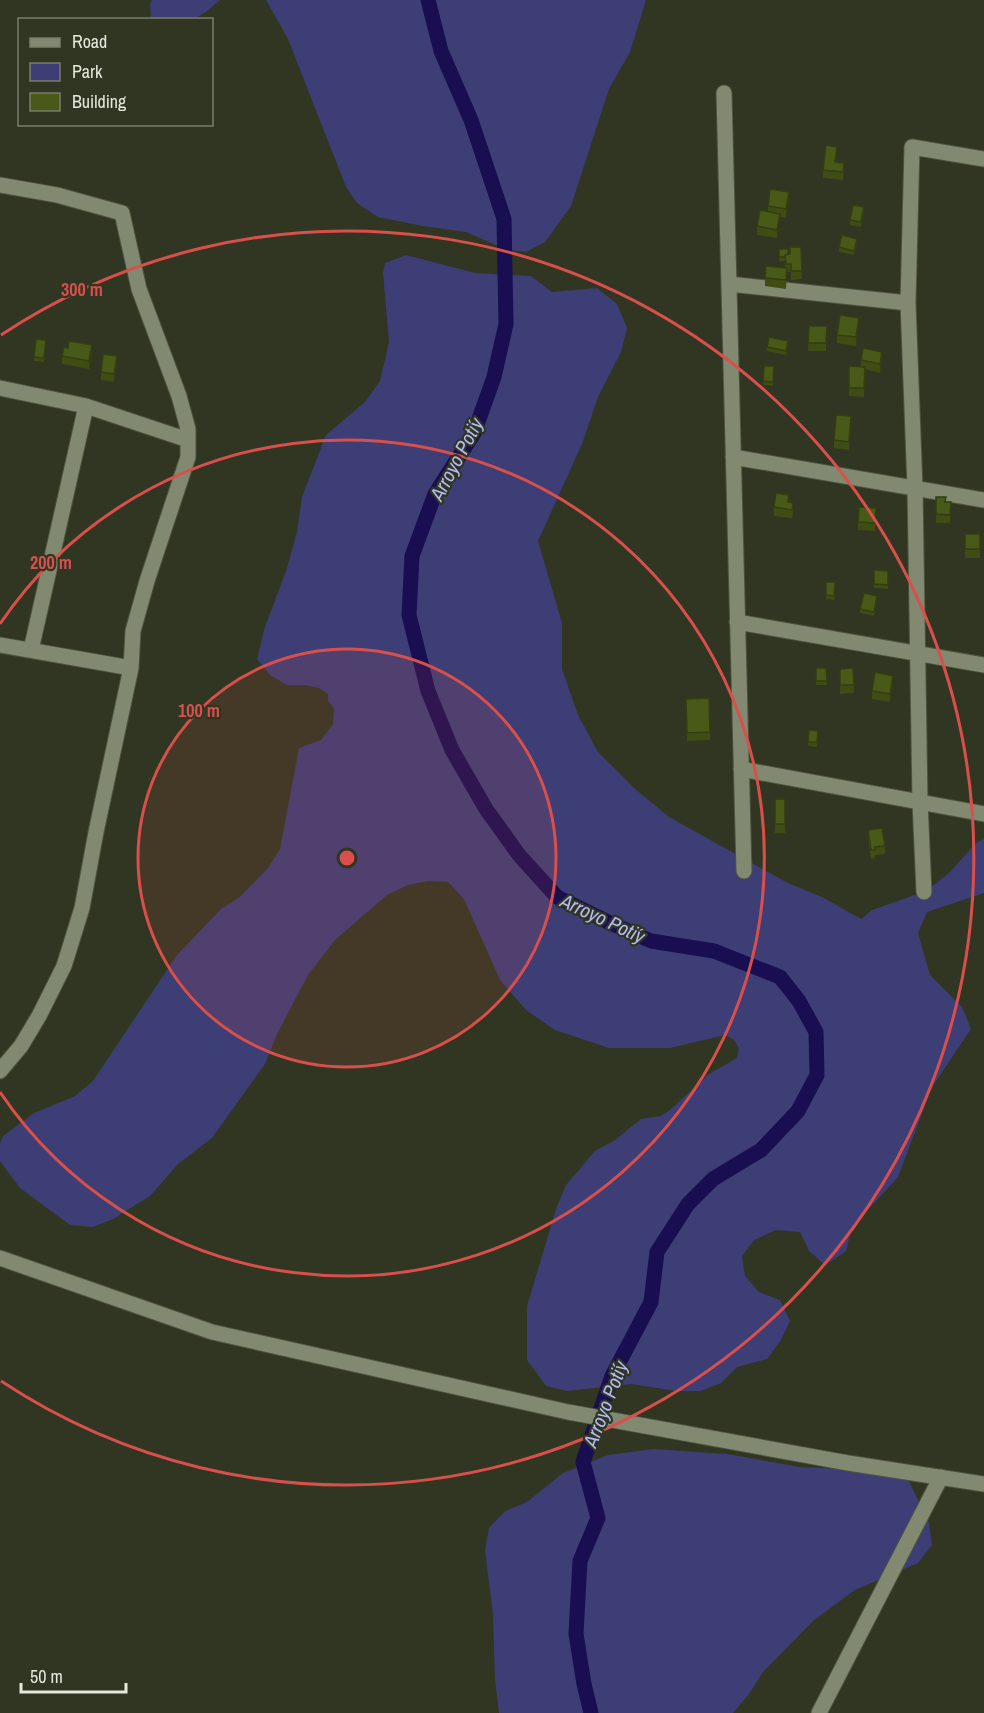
<svg xmlns="http://www.w3.org/2000/svg" width="984" height="1713" viewBox="0 0 984 1713" font-family="'Archivo Narrow',sans-serif">
<rect width="100%" height="100%" fill="#303621"/>
<path fill="#3d3e75" d="M152 0H220L206 12 194 19H151L150 4Z
M266 0H646L630 52 609 89 571 206 545 242 526 252 505 249 466 232 423 226 378 217 357 203 346 187 288 39Z
M406 255 475 273 531 276 552 292 597 288 617 304 627 328 621 352 598 397 582 444 538 541 562 623V669L578 715 598 752 634 788 669 817 786 882 824 898 861 919 872 910 912 896 934 885 950 872 976 843 984 839V893L927 912 918 933 930 975 962 1007 971 1029 932 1087 898 1177 852 1227 846 1251 825 1265 809 1251 800 1232 776 1230 754 1240 742 1256 745 1276 759 1292 780 1300 790 1321 781 1340 767 1359 737 1367 721 1383 701 1391H676L631 1384 567 1391 546 1386 527 1360V1306L557 1206 566 1185 595 1151 615 1140 641 1119 661 1116 670 1110 709 1074 737 1058 739 1048 734 1040 725 1035 670 1048H609L555 1030 526 1010 500 980 464 899 448 882 428 881 408 885 387 895 335 940 308 975 277 1034 265 1064 212 1138 178 1164 150 1196 113 1219 93 1227 70 1225 20 1188 0 1161V1143L3 1136 34 1113 75 1096 93 1081 177 955 221 909 240 897 268 868 280 849 299 748 321 740 333 724 334 708 328 701V694L319 688 304 685H287L270 675 257 659 264 630 287 568 297 532 302 497 326 435 365 402 380 381 389 342 383 273 385 263Z
M653 1449 727 1454 800 1467 889 1471 909 1481 929 1523 932 1545 918 1563 855 1590 814 1620 763 1672 749 1694 733 1713H499L495 1680 493 1614 485 1550 489 1528 505 1511 527 1502 563 1473 608 1455Z"/>
<g fill="none" stroke-linecap="round" stroke-linejoin="round">
<path stroke="#190e51" stroke-width="15" d="M428 0 441 51 471 120 504 219 506 324 494 377 474 433 435 494 412 556 409 615 428 691 452 750 486 809 519 855 557 897 608 922 651 941 714 951 780 977 799 1001 816 1032 817 1075 798 1111 761 1150 713 1179 688 1204 657 1252 651 1302 612 1376 583 1462 598 1518 580 1561 576 1634 584 1684 591 1713"/>
<g stroke="#4d5340" stroke-width="17">
<path id="minor" d="M724 93 744 871
M0 185 57 195 122 213 139 289 179 396 188 429V457L147 581 133 631 131 668 96 832 82 908 64 966 39 1016 21 1046 0 1071
M729 284 908 303
M0 388 86 406 188 440
M733 457 984 500
M737 622 984 665
M0 645 131 668
M31 650 86 406
M741 769 984 814
M924 892 920 802 915 488 908 303 912 147 984 159
M0 1258 212 1332 568 1412 848 1463 984 1484
M819 1713 941 1477"/>
</g>
<use href="#minor" stroke="#818970" stroke-width="15"/>
</g>
<path fill="#3f4d15" d="M837 155 836 162 844 171 843 180 823 178V170Z
M789 201 786 218 780 217 777 238 757 235V226L768 211V206Z
M864 211 861 227 850 225V220Z
M857 243 854 255 839 252V247Z
M801 247 802 279 791 280V272H787L786 289 765 286V278L785 268V261H779V249L788 254H790Z
M809 326H827L826 351H808Z
M859 326 856 346 837 343V335Z
M46 344 44 362 34 361V357Z
M788 345 786 355 767 351V347Z
M92 353 89 369 62 364V356Z
M861 360H882L880 373 865 369 864 397 849 396V366H861Z
M117 364 114 382 101 380V372Z
M764 366H774L773 386 763 385Z
M851 425 849 450 834 448V440Z
M936 497 946 502H951L950 523H936Z
M789 502 793 511 792 518 774 516V507Z
M876 508 875 531 858 530V522Z
M965 534H980V558H965Z
M874 570 888 571V589L874 588Z
M826 582H835L834 600 826 599Z
M877 600 874 616 860 613V609Z
M816 668H826L827 685H816Z
M853 668 854 693 840 694V669Z
M893 684 890 702 872 699V691Z
M686 699 710 732V740L687 741Z
M809 730 818 731 817 747 808 746Z
M775 799H785V833H775Z
M868 830 885 846V854L875 855V858L871 859 868 838Z"/>
<path fill="#333e11" d="M789 192V201L786 218V209Z
M780 214V222L777 238V230Z
M859 318V326L856 346V337Z
M92 345V353L89 369V361Z
M882 352V360L880 373V364Z
M117 356V364L114 382V374Z
M893 676V684L890 702V694Z"/>
<path fill="#495918" stroke="#333e11" stroke-width="1.5" d="M826 145 837 147 835 162 844 163 843 172 823 170Z
M770 189 789 192 786 209 768 206Z
M853 205 864 207 861 222 850 220Z
M760 210 780 214 777 230 757 226Z
M842 235 857 239 854 251 839 247Z
M790 247H801L802 271H791V264H786L785 255 790 254Z
M779 249H788V254L785 255V257H779Z
M766 266 787 268 786 280 765 278Z
M840 315 859 318 856 337 837 335Z
M809 326H827L826 343H808Z
M769 337 788 341 786 351 767 347Z
M36 339 46 340 44 358 34 357Z
M69 341 92 345 89 361 62 356 64 347 68 348Z
M863 348 882 352 880 364 861 360Z
M103 354 117 356 114 374 101 372Z
M764 366H774L773 382 763 381Z
M849 366 865 367 864 388H849Z
M836 415 851 416 849 442 834 440Z
M776 493 789 495 788 502 793 503 792 510 774 507Z
M936 497H946L945 502H951L950 515 936 514Z
M859 507 876 508 875 523 858 522Z
M965 534H980V549H965Z
M874 570 888 571V585L874 584Z
M826 582H835L834 596 826 595Z
M864 593 877 596 874 612 860 609Z
M816 668H826L827 681H816Z
M853 668 854 685H840V669Z
M875 672 893 676 890 694 872 691Z
M709 698 710 732 687 733 686 699Z
M809 730 818 731 817 742H808Z
M775 799H785V824H775Z
M882 828 885 846 875 847V850H871L868 830Z"/>
<circle cx="347" cy="858" r="209" fill="#d94f4c" fill-opacity=".12"/>
<g fill="none" stroke="#d94f4c" stroke-width="3">
<circle cx="347" cy="858" r="209"/>
<path d="M0 624A418 418 0 1 1 0 1092"/>
<path d="M1 335A627 627 0 1 1 1 1381"/>
</g>
<g text-anchor="middle" dominant-baseline="central" stroke-width="4.5" stroke-linejoin="round" paint-order="stroke">
<g font-size="20" font-style="italic" fill="#b6bbf8" stroke="#303621">
<text transform="translate(456 459) rotate(-62)">Arroyo Poti´y</text>
<text transform="translate(603 918) rotate(25)">Arroyo Poti´y</text>
<text transform="translate(605 1404) rotate(-69)">Arroyo Poti´y</text>
</g>
</g>
<circle cx="347" cy="858" r="9" fill="#d94f4c" stroke="#303621" stroke-width="3"/>
<g font-size="18" text-anchor="middle" font-weight="bold" fill="#d94f4c" stroke="#303621" stroke-width="4.5" stroke-linejoin="round" paint-order="stroke">
<text x="82" y="296">300 m</text>
<text x="51" y="569">200 m</text>
<text x="199" y="717">100 m</text>
</g>
<rect x="18" y="18" width="195" height="108" fill="#303621" stroke="#787e6c" stroke-width="1.5"/>
<rect x="30" y="38" width="30" height="9" fill="#818970" stroke="#787e6c" stroke-width="1.5"/>
<text x="72" y="48" font-size="18" fill="#e4e9dc">Road</text>
<rect x="30" y="63" width="30" height="18" fill="#3d3e75" stroke="#787e6c" stroke-width="1.5"/>
<text x="72" y="78" font-size="18" fill="#e4e9dc">Park</text>
<rect x="30" y="93" width="30" height="18" fill="#495918" stroke="#787e6c" stroke-width="1.5"/>
<text x="72" y="108" font-size="18" fill="#e4e9dc">Building</text>
<path d="M21 1683v9h105v-9" fill="none" stroke="#e4e9dc" stroke-width="3"/>
<text x="30" y="1683" font-size="18" fill="#e4e9dc" stroke="#303621" stroke-width="4.5" paint-order="stroke">50 m</text>
</svg>
